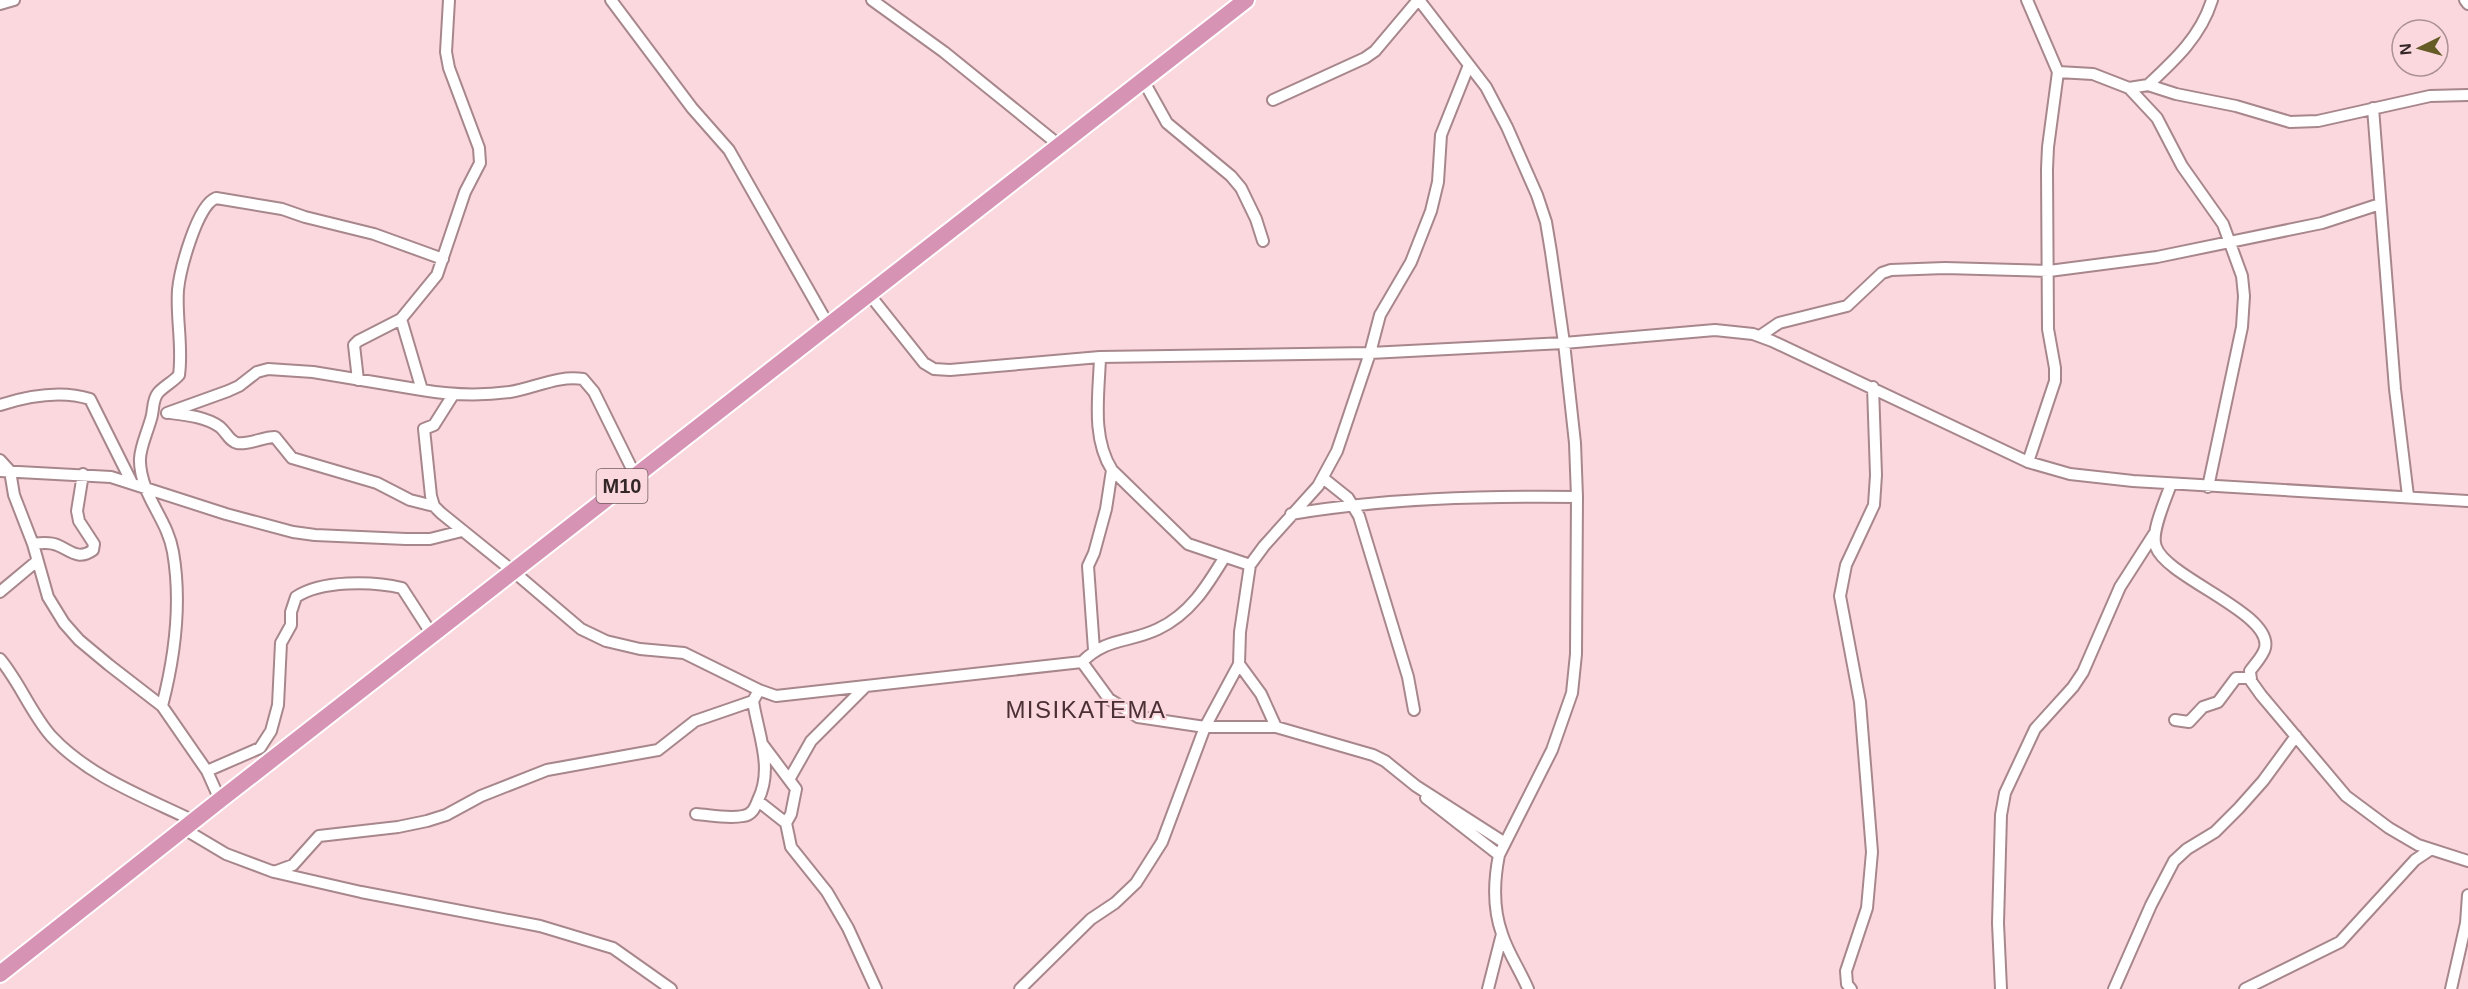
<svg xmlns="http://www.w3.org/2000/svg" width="2468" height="989" viewBox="0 0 2468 989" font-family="Helvetica,sans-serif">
<rect width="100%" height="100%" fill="#fbd8dd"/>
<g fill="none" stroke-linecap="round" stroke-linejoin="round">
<g stroke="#a7878c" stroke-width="14">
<path id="minor" d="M611 0 692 108 729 150 829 326
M872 0 944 52 1059 145
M1419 0 1486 87 1507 127 1537 195 1546 222 1551 252 1564 343 1575 443 1577 497 1576 654 1572 693 1552 750 1499 855C1494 880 1493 909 1502 934 1508 953 1520 970 1528 989
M2027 0 2058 72 2093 74 2129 88 2148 85 2176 94 2236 106 2290 122 2318 121 2430 96 2468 95
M2465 0 2468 4
M0 4 14 0
M1143 80 1167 123 1231 176 1241 188 1256 219 1263 241
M2148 85C2175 60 2201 36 2212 0
M2129 88 2157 118 2182 166 2223 224 2242 276 2244 296 2242 327 2208 487
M1273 100 1365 58 1375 51 1418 0
M2373 108 2395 389 2408 496
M869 294 924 363 934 369 950 370 1100 357 1370 353 1564 343 1715 330 1753 334 1772 341 2028 462 2070 474 2133 481 2468 501
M1760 336 1779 323 1847 306 1882 273 1891 270 1945 268 2049 271 2157 257 2322 223 2380 204
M1100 357C1099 394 1091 437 1112 470L1188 544 1250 565
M358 380 354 345 358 341 401 319 437 275 465 192 480 163 479 148 449 68 446 52 449 0
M422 390C451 395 481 396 510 392 535 388 558 375 583 379L594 392 635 475
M453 395 434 425 424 429 431 496 434 506 441 513 514 572 581 629 606 641 640 649 684 653 759 690 776 696 1082 662C1107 637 1129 643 1158 629 1190 614 1207 586 1224 558
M0 405C28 396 61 390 90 399L131 481
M167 413 228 391 239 386 257 372 268 369 313 372 422 390 401 319
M170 413C187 415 206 417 220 427 227 433 229 441 237 443 250 445 262 437 275 437L292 458 377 483 410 500 434 506
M0 460 10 471 14 495 33 544 48 597 64 623 79 640 109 665 162 706 207 771 220 800
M2028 462 2055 381V368L2048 329 2047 169 2048 147 2058 72
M0 471 111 477 226 514 293 532 315 535 406 539H430L462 531
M1323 478 1348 498 1359 516 1408 677 1414 710
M2171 484C2166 499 2150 533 2156 547 2167 578 2273 613 2265 648 2263 656 2255 664 2250 671L2251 681 2261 695 2346 796 2389 828 2418 845 2468 861
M1291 514C1386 498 1481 496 1577 497
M33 544C40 543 50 542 57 545 70 550 78 561 93 550L94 544 79 521 77 511 83 474
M0 592 37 561
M1094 650 1088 566 1094 553 1106 509 1112 470
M0 659C20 683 31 713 51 736 89 777 145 797 194 821
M1082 662 1109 699 1138 717 1205 727H1276L1373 755 1385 761 1416 786 1505 843
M1239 664 1261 694 1276 727
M162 706C175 656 182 604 173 552 169 528 155 511 146 489 134 456 142 449 151 419 154 410 152 400 158 393 164 386 173 382 179 375 183 347 176 318 178 290 180 270 197 205 216 198L282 209 305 217 374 234 443 259
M2175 720 2189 722 2203 707 2218 702 2236 678H2251
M763 745 796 789 791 814 786 823
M207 771 260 748 271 731 278 705 281 643 291 625V612L296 597C321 580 373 581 402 588L433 636
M790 778 811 741 865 687
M1426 798 1499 855
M758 801 786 823 791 847 827 892 848 928 876 989
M696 814C710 815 728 819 743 816 752 815 755 808 758 800 774 768 758 734 753 701
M184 829 226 854 274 872 361 892 540 926 613 948 671 989
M274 872 293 865 319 836 398 827 427 821 446 815 481 796 547 770 658 750 695 721 753 701 759 690
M1020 989 1091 919 1115 903 1136 883 1162 842 1205 727 1239 664 1240 632 1250 565 1264 546 1318 486 1337 451 1370 353 1380 315 1411 262 1431 211 1438 182 1441 135 1469 65
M1488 989 1502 934
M1851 989 1847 984 1846 971 1867 908 1872 852 1860 702 1840 596 1846 565 1874 505 1876 475 1873 387
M2001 989 1998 923 2001 815 2005 793 2035 729 2073 687 2083 672 2120 587 2154 534
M2114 989 2151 905 2174 861 2187 849 2215 832 2239 808 2263 781 2296 736
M2245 989 2340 942 2415 860 2430 850
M2451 989 2466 923 2468 895"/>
</g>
<g stroke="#fff" stroke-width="20">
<path id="highway" d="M0 974 220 800 1246 0"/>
</g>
<use href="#minor" stroke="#fff" stroke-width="10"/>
<use href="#highway" stroke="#d793b4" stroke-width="16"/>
</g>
<g text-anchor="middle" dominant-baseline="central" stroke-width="4.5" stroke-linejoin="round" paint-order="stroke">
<rect fill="#fbd8dd" stroke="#6f5b5e" stroke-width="1.5" x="596.5" y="469" width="51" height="34" rx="4.5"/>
<g font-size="20" font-weight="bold" fill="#332628">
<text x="622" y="486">M10</text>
</g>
<g font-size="24" letter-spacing="1.5" fill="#4a2f34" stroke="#fbd8dd">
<text x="1086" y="709">MISIKATEMA</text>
</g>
</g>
<g transform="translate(2420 48) rotate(265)"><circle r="28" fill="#fbd8dd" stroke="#ab9195" stroke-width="1.5"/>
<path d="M0-4.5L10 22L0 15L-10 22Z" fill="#645b27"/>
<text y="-9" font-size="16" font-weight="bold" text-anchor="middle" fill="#332628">N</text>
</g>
</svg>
